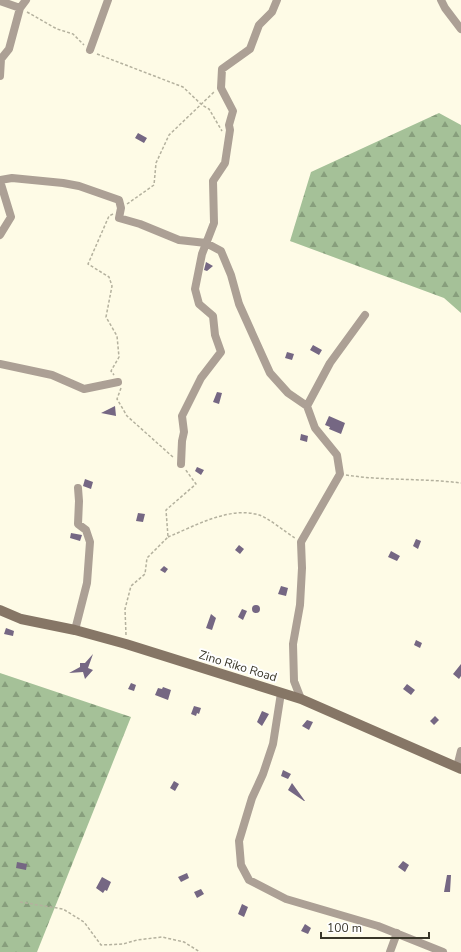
<svg xmlns="http://www.w3.org/2000/svg" width="461" height="952" viewBox="0 0 461 952" font-family="'Nunito Sans',sans-serif">
<defs>
<pattern id="forest-firs" width="22" height="20" patternUnits="userSpaceOnUse"><rect width="22" height="20" fill="#a5c198"/><path d="M5 1l3.5 6h-7zM16 11l3.5 6h-7z" fill="#879e7c"/></pattern>
</defs>
<rect width="100%" height="100%" fill="#fefbe6"/>
<path fill="url(#forest-firs)" d="M439 113 461 125V313L444 298 290 241 311 172Z
M0 673 131 717 37 952H0Z"/>
<path fill="#756783" d="M138 133 147 138 144 143 135 138Z
M206 262 213 266 207 271 204 270Z
M313 345 322 350 319 355 310 350Z
M287 352 294 354 292 360 285 358Z
M217 392 222 393 219 404 213 402Z
M115 406 116 416 101 413Z
M329 416 345 423 341 434 329 429 330 427 325 425Z
M301 434 308 436 307 442 300 440Z
M197 467 204 470 201 475 195 471Z
M85 479 93 482 91 489 83 486Z
M138 513 145 514 143 522 136 521Z
M71 533 82 535 80 541 70 538Z
M416 539 421 541 418 549 413 546Z
M239 545 244 549 240 554 235 550Z
M391 551 400 556 397 561 388 557Z
M164 566 168 569 165 573 160 570Z
M281 586 288 588 286 596 278 594Z
M252 609a4 4 0 1 1 8 0a4 4 0 1 1-8 0Z
M242 609 247 611 243 620 238 617Z
M211 614 216 618 212 630 206 628Z
M6 628 14 631 13 636 4 634Z
M416 640 422 643 420 648 414 645Z
M93 654 88 668 93 670 85 679 83 672 69 673 80 667V663H85Z
M461 664V676L459 679 453 674Z
M131 683 136 685 134 691 128 689Z
M407 684 415 690 411 695 403 689Z
M163 687 171 690 168 700 155 695 158 688 162 689Z
M194 706 201 708 199 714 197 713 196 716 191 714Z
M262 711 269 714 262 726 257 722Z
M435 716 439 720 434 725 430 721Z
M307 720 313 722 309 730 302 726Z
M283 770 291 774 288 779 281 776Z
M174 781 179 784 175 791 170 788Z
M292 783 305 801H304L288 790Z
M403 861 409 865 405 872 398 867Z
M17 862 27 864 26 870 16 868Z
M187 873 189 878 181 882 178 877Z
M447 875H451L450 892H444Z
M102 877 111 882 107 891 105 890 103 893 96 888Z
M201 889 204 894 197 898 194 892Z
M242 904 248 907 244 917 238 914Z
M305 924 311 928 308 934 301 931Z"/>
<g fill="none" stroke-linecap="round" stroke-linejoin="round">
<path stroke="#b4b19e" stroke-width="1.5" stroke-dasharray="3 2" stroke-linecap="butt" d="M27 12 57 29 73 34 84 45
M97 54 183 87 202 105 209 109 222 131
M127 204 154 185 156 163 169 135 214 92
M113 214 109 216 88 264 109 277 112 286 106 317 117 336 119 357 111 371 114 375
M121 388 117 399 127 416 174 458
M346 475C384 481 423 478 461 483
M168 537C195 526 229 506 259 515 269 518 285 532 295 538
M126 635 125 609 131 586 145 574 147 558 168 537 166 510 196 484 185 469
M20 902 63 909 84 922 101 945 123 944 137 940 162 937 184 942 200 952"/>
<path stroke="#aca095" stroke-width="8" d="M441 0 445 8 461 29
M0 1 20 8 9 49 1 59 0 76
M20 8 26 0
M90 50 108 0
M0 180 12 178 63 183 79 186 119 200 121 208 119 218 140 224 179 240 206 243 221 251 231 275 239 304 270 373 288 393 307 406
M0 181 11 217 0 235
M0 364 52 375 84 389 118 382
M181 464 182 441 184 432 182 416 201 378 221 352 215 335 213 316 199 304 195 289 202 254 214 223 213 181 225 163 230 130 229 125 233 111 221 88 222 69 250 49 259 25 272 12 277 0
M75 630 87 583 90 542 86 530 78 524 79 501 78 488
M281 693 273 744 263 774 252 798 239 841 241 865 249 880 286 899 378 926 443 952
M301 699 294 681 293 644 300 605 302 568 301 542 340 474 337 455 315 428 307 406 330 363 365 315
M457 767 461 751
M390 952 397 933"/>
<path stroke="#867666" stroke-width="10" d="M0 610 21 619 75 630 126 644 301 699 461 769"/>
</g>
<g text-anchor="middle" dominant-baseline="central" stroke-width="4" stroke-linejoin="round" paint-order="stroke">
<g font-size="12" fill="#393628" stroke="#fff">
<text transform="translate(238 666) rotate(17)">Zino Riko Road</text>
</g>
</g>
<path d="M321 932v6h108v-6" fill="none" stroke="#393628" stroke-width="2"/>
<text x="327" y="932" font-size="12" fill="#393628" stroke="#ffffff" stroke-width="3" paint-order="stroke">100 m</text>
</svg>
